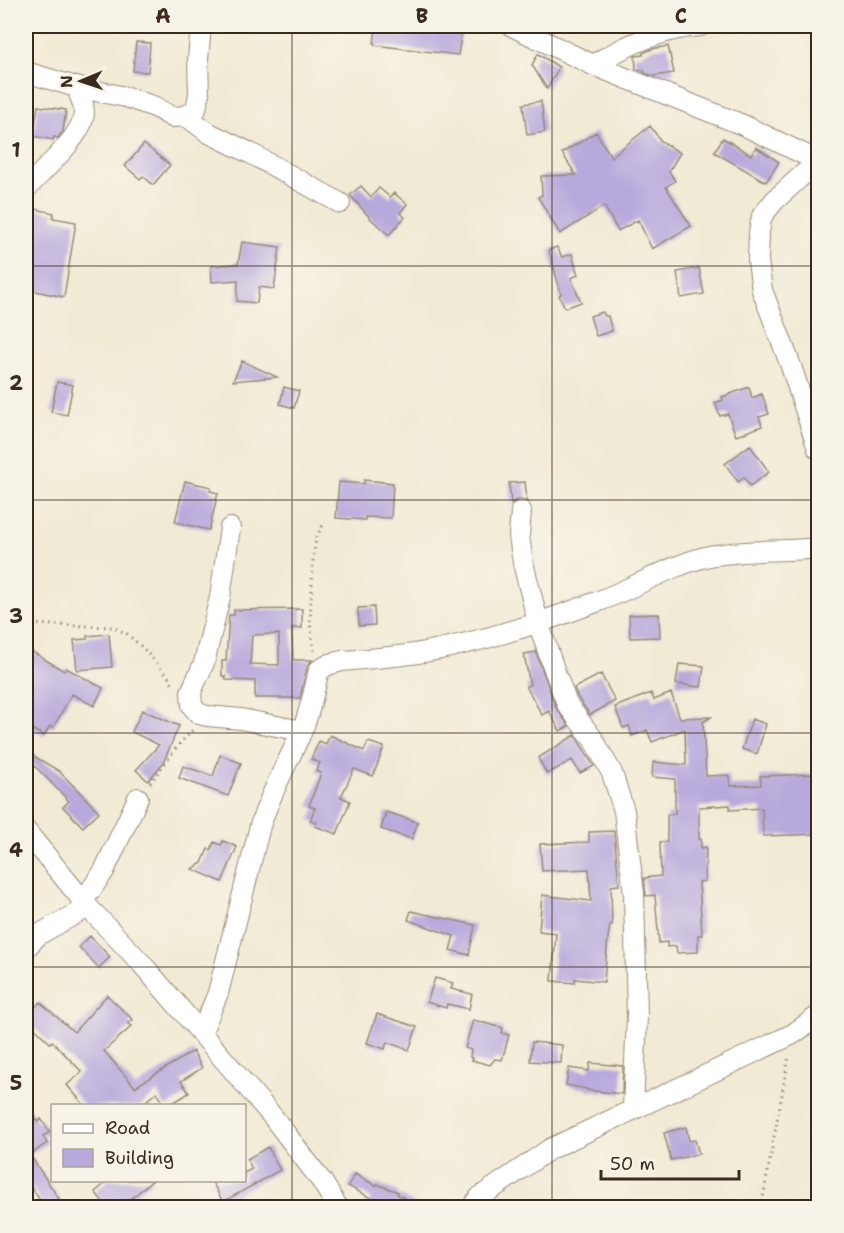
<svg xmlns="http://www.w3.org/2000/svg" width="844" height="1233" viewBox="0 0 844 1233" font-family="'Shantell Sans',sans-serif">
<rect width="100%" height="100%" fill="#f7f3e8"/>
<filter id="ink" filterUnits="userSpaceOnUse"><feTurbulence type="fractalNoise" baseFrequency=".0167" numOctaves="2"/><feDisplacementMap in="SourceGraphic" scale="12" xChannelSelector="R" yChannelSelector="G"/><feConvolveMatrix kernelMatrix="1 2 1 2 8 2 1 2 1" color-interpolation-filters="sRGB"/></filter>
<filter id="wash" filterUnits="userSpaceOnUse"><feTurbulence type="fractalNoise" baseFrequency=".008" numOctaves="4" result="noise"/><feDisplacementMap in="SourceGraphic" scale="24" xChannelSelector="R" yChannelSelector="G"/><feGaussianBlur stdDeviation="1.35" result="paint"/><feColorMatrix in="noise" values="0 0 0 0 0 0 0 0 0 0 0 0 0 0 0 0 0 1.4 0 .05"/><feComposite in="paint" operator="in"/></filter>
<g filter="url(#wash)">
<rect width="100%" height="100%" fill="#f1ead4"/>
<g id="blocks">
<path fill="#b8a9dc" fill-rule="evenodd" d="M376 26H433L462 30 458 55 374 45Z
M136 42 150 43 148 72 133 71Z
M668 46 674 73 654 76 644 73V70L636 69 635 56 643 55V53L652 49Z
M538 54 559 67 547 89 532 65Z
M541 101 545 132 527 135 523 104Z
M38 106 66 110 63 131 58 138 54 137 53 140 33 136Z
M650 126 661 141 680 153 669 171 675 181 666 187 691 226 652 249 638 220 618 231 604 206 560 234 538 197 542 195 541 176 576 175 562 153 596 132 611 157Z
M723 138 751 155 756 147 779 162 766 182 714 152Z
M144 144 170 165 153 185 143 176 140 179 125 166Z
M361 186 371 197 379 188 390 197 394 193 407 204 400 213 405 217 389 235 372 220 350 195Z
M31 208 54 213 53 218 76 222 64 297 30 290 35 266 26 264V236Z
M242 242 280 247 274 289 259 287 257 303 237 301 238 280 212 282 211 266 238 264Z
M557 247 562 257 572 254 578 275 571 278 581 302 565 308 559 295 561 294 549 250Z
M699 268 704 294 681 298 677 272Z
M603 312 605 316H608L612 331 596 336 590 316Z
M242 361 277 377 233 381Z
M57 382 73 385 67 415 51 412Z
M284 387 299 391 294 408 280 404Z
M749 387 752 398 762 394 769 414 759 417 762 426 736 436 728 414 720 416 715 403 723 400 722 397Z
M750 445 769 472 750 486 744 477 738 482 725 464Z
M364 480 393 483 391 518 365 517V520L336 518 339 482 364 484Z
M185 481 211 487 210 491 218 493 209 530 175 522Z
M525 482 527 501 516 500 511 504 509 483Z
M374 607 375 625 359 626 358 608Z
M302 609V628H292L293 660H312L307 667 300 698H255V681L226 680 225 676H222V661H226L229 615H234V610ZM279 634V665L250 664 252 635Z
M659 614 660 637 630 638 629 615Z
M109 634 112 667 77 670 74 640 87 639V636Z
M26 648 64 671 66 668 103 688 94 706 72 694 53 728 50 726 44 736 26 726Z
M536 652 556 708 569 726 560 731 549 711 542 715 526 686 530 685 524 654Z
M679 664 704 666 701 687 676 684Z
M601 674 615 701 590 715 578 698 574 688Z
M651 693 654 700 671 693 680 718 711 717 703 722 706 776 729 775 730 786 761 785 760 776 817 774 819 834 763 836 762 808 730 810V805L699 807V839H701V848L706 847 705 881 699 882 702 935H698V952L677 953 676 946 667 947V942L659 943 655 895 646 896 644 878 661 876 660 842H667V815L675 814V779L652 777 653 762 686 765 685 729 652 742 647 730 632 736 629 726 623 728 615 707Z
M142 710 179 726 163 763 148 781 136 770 159 745 132 732Z
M752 719 766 724 757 754 742 749Z
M330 735 364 751 368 742 384 747 373 776 354 769 341 797 350 801 337 834 315 826 317 822 310 820 315 808 309 806 321 773 316 771 320 763 311 759 319 741 326 744Z
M575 735 594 766 580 773 572 760 547 774 538 758Z
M27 752 59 771 99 812 83 827 63 807 69 801 26 757Z
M220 755 241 763 228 796 179 778 183 766 213 776Z
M386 812 418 822 412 839 381 829Z
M614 831 619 885 611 886 612 925H610L608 937 604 982 575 979V983L552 981 556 933 539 931 542 895 591 901 589 869 542 871 540 844 589 842V832Z
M223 841 237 847 222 882 192 869 202 863 208 849 211 850 214 842 221 845Z
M411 911 475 925 469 955 450 950 454 936 408 920Z
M90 936 110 957 99 968 79 947Z
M435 978 453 983 451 989 472 994 469 1009 447 1004 446 1008 427 1002Z
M107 995 133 1020 128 1023 132 1026 104 1051 135 1087 193 1051 202 1068 181 1081 189 1093 168 1106H165L157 1092 140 1106H85L67 1085 82 1072 52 1041 50 1043 26 1020V1017L40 1002 74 1032Z
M377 1014 417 1027 409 1050 387 1042 385 1049 367 1043Z
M473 1020 503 1028 502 1033 509 1035 502 1060 495 1059 490 1065 471 1060 472 1058 470 1057 471 1050 465 1048Z
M532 1042 562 1045 561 1063 530 1061Z
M590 1063 623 1066 622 1094 587 1090V1089L566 1085 569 1068 589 1071Z
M26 1102 38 1122 41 1119 50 1132 43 1136 47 1143 30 1155 65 1208H45L26 1179Z
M686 1127 689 1141 695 1140 699 1154 671 1160 664 1133Z
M268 1147 280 1170 223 1202 211 1180H244V1173L252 1169 247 1159Z
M355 1174 376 1186 377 1184 398 1192 397 1194 422 1208H367L371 1198 348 1186Z
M109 1180H153L120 1208H108L95 1192Z"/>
</g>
</g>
<g filter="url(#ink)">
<use href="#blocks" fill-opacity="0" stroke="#968a79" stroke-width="1.5"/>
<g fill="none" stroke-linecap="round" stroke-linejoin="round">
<g stroke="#968a79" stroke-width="22">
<path id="minor" d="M512 26 593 65 743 125 818 161
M593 65C626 45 662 28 701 26
M26 72 76 87 126 97 155 107 172 117 186 116 196 109 199 94 198 59 201 26
M186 116 209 133 250 153 340 203
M818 161 775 200 762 216 759 232 758 261 762 290 791 366 818 449
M26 189C41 172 78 140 83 119 86 108 81 98 76 87
M521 511 519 536 523 563 538 622 554 669 567 704 593 739 612 773 624 811 634 894 637 1016 633 1108
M230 528 220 597 204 663 191 692 192 706 199 714 208 716 241 719 302 731
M26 831 88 907 142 964 273 1117 323 1183 338 1208
M83 901 104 871 138 798
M26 948 38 935 88 907
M201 1034 218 993 260 826C270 794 287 764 301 733 310 713 314 691 319 670L330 664 342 661C368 659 394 657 419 653 480 643 541 623 599 601 636 587 671 565 709 556 745 549 782 552 818 548
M471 1208 480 1197 550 1149 793 1034 818 1016"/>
</g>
<path stroke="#968a79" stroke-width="3" stroke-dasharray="1.5 4.5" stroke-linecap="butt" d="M26 624 113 627 127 634 143 648 168 676 173 685
M314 651 310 622 313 561 316 537 325 522
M150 783 180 743 193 730
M761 1208 789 1056"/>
<use href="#minor" stroke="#fff" stroke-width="20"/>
</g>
</g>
<path fill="none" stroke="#3b2a1e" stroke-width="1.5" stroke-opacity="0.55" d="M292 26V1208M552 26V1208M26 266H818M26 500H818M26 733H818M26 967H818"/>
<rect width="844" height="1233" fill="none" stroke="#f7f3e8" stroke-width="66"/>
<rect x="51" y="1104" width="195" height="78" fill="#f7f3e8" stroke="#aca397" stroke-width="1.5"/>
<rect x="63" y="1124" width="30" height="9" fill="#ffffff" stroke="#aca397" stroke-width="1.5"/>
<text x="105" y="1134" font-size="18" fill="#3b2a1e">Road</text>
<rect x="63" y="1149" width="30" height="18" fill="#b8a9dc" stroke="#aca397" stroke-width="1.5"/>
<text x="105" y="1164" font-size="18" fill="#3b2a1e">Building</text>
<g transform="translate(81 81) rotate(268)" stroke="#f7f3e8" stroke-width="4.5" paint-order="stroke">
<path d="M0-4.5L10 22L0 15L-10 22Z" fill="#3b2a1e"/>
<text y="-9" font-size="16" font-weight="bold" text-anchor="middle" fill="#3b2a1e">N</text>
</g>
<path d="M601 1170v9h138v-9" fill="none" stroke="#3b2a1e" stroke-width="3"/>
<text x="610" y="1170" font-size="18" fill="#3b2a1e" stroke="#f7f3e8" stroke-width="4.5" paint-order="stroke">50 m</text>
<rect x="33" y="33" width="778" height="1167" fill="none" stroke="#3b2a1e" stroke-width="2"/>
<g font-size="20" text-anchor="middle" font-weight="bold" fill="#3b2a1e">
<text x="163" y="23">A</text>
<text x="422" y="23">B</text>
<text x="681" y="23">C</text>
<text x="16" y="157">1</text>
<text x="16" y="390">2</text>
<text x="16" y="623">3</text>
<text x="16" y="857">4</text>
<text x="16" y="1090">5</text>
</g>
</svg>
